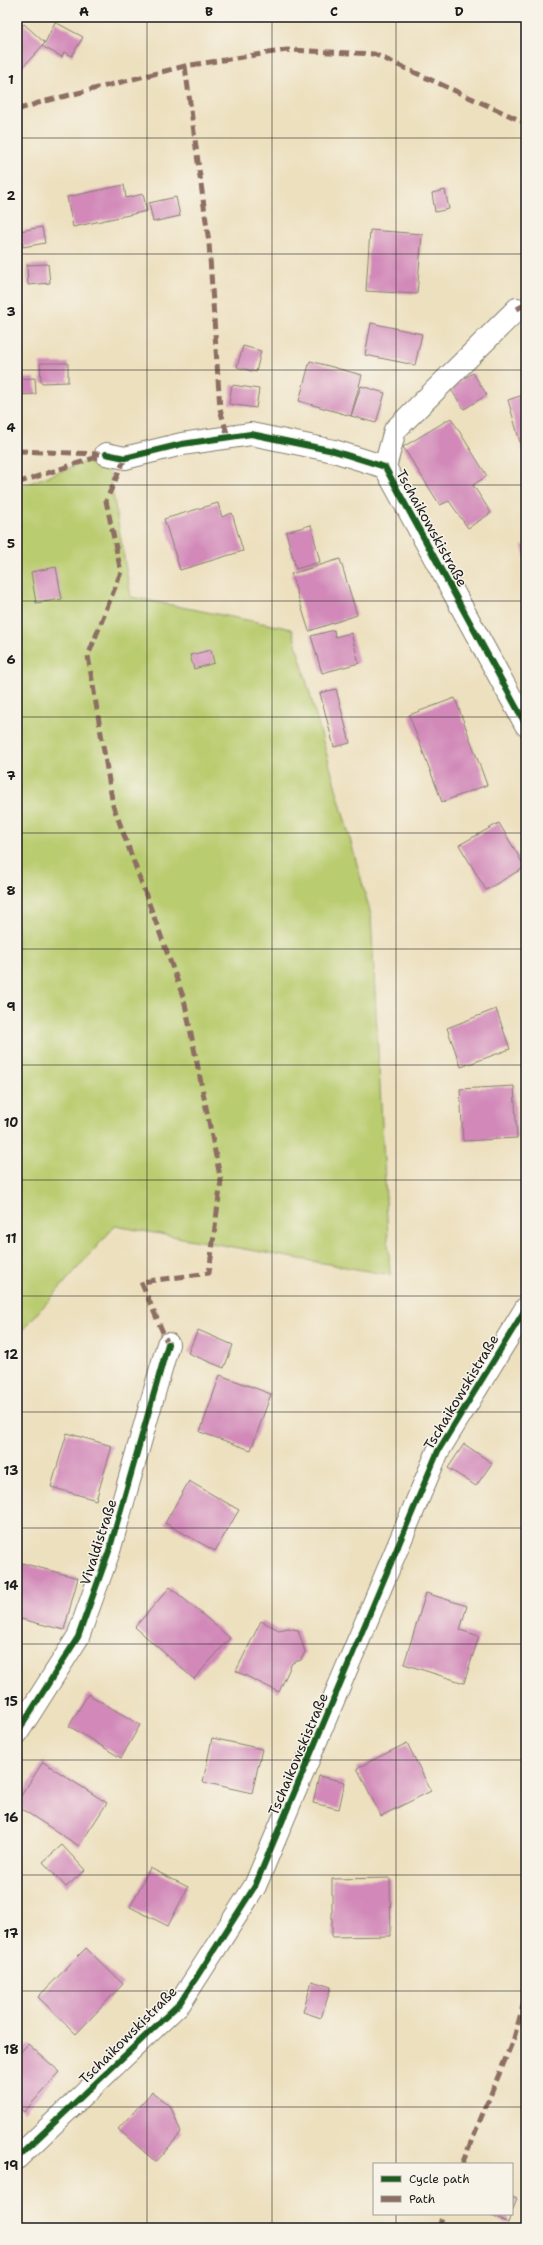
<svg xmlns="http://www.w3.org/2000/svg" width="543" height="2245" viewBox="0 0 543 2245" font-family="'Shantell Sans',sans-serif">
<rect width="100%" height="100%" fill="#f7f3e8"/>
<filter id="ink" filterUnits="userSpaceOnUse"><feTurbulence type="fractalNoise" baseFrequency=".025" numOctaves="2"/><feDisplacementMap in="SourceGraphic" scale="8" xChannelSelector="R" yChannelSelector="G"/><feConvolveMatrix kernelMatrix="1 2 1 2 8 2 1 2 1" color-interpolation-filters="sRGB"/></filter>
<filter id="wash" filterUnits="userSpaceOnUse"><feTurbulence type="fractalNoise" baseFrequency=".012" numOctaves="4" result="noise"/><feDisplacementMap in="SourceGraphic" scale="16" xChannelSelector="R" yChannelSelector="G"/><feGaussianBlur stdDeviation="0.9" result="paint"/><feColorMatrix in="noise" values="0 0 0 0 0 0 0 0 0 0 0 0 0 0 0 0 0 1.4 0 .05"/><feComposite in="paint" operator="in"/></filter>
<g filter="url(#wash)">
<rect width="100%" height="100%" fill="#ede0bf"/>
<path fill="#bacc70" stroke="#6b7446" d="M106 454 131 597 292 629 371 915 390 1275 115 1226 17 1336V488Z"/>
<g id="blocks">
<path fill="#d289b9" d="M55 22 83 37 72 56 64 52 62 57 42 46 45 43 22 68 17 63V32L24 24 45 43Z
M124 185 126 198 143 194 147 211 73 227 67 197Z
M445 190 449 209 435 212 432 193Z
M176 197 180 216 153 222 149 203Z
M42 227 45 243 23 247 20 231Z
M370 230 422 234 417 294 366 291Z
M48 264 50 283 28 285 27 265Z
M371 323 422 334 415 365 365 355Z
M243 346 261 351 256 372 237 367Z
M310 361 362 375 351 416 299 401Z
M40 363H68V382L41 383Z
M473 373 487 395 464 409 450 388Z
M35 378 36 394 17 395V379Z
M232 385 259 389 256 408 229 404Z
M361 386 385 393 376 423 351 416Z
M526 394V456H524L508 400Z
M451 418 487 476 473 485 491 513 468 528 449 501 440 505 403 447Z
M218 503 222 517 232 513 243 551 180 570 164 519Z
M311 525 320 562 296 569 286 532Z
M526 545V560L522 546Z
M340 559 357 615 309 631 291 574Z
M56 567 62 599 36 603 31 572Z
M334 630 335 637 351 633 359 663 322 673 311 636Z
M211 650 214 663 194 669 190 655Z
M336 689 350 743 334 747 320 693Z
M455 698 487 785 442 802 409 715Z
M499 823 525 867 486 890 459 845Z
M496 1009 510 1049 461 1067 447 1028Z
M514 1086 517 1138 463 1141 460 1089Z
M198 1330 233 1345 224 1368 188 1353Z
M220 1375 271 1394 251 1450 200 1432Z
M67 1433 112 1446 96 1500 51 1487Z
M464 1444 492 1463 476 1486 448 1468Z
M189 1481 239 1510 215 1551 165 1523Z
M18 1562 78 1578 64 1630 17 1618Z
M170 1587 230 1638 194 1679 135 1627Z
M426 1593 467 1606 460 1630 479 1636 464 1683 404 1664Z
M261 1621 279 1630 288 1628 298 1630 305 1652 301 1660 292 1663 279 1692 236 1671Z
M88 1694 140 1725 121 1758 69 1726Z
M212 1738 262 1749 252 1793 203 1782Z
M407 1743 431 1791 381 1816 357 1768Z
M43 1762 107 1803 79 1846 17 1806V1802Z
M319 1776 345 1782 339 1809 313 1803Z
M62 1845 85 1870 66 1887 43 1862Z
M150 1868 188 1887 168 1926 130 1907Z
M390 1878 391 1936 332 1937V1879Z
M86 1948 123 1984 76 2034 38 1997Z
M312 1981 331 1987 321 2018 303 2012Z
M28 2044 60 2072 24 2112 17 2106V2056Z
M152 2092 171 2107 181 2133 156 2162 118 2129Z
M512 2197 517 2199 512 2212Z
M487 2214H511L508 2223Z"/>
</g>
</g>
<g filter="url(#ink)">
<use href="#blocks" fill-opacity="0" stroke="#847e6e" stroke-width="1"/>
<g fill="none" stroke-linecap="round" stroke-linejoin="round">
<g stroke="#847e6e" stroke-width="24">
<path id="minor" d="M106 454 125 458 182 444 251 434 334 451 385 467 526 725
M385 467 395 430 517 309
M17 1733 78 1637 109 1551 168 1344
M17 2158 180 2003 255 1886 438 1451 526 1308"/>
</g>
<use href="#minor" stroke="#fff" stroke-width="22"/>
<path stroke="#8d6e63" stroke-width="5" stroke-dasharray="10 5" stroke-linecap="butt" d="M185 66 209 243 220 409 228 437
M17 110 38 103 185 66 287 50 374 54 526 123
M517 309 526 304
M17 451 100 454
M125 458 106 501 121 572 88 656 113 805 184 999 221 1181 209 1273 141 1282 168 1344
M17 483 106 454
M462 2164 514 2038 526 1995
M439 2228 443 2214"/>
<g stroke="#f7f3e8" stroke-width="8">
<path id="cycleway" d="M106 454 125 458 182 444 251 434 334 451 385 467 526 725
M17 1733 78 1637 109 1551 168 1344
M17 2158 180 2003 255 1886 438 1451 526 1308"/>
</g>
<use href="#cycleway" stroke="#1b5e20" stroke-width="6"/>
</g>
</g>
<path fill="none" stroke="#1c1c1c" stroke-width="1" stroke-opacity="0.55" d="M147 17V2228M272 17V2228M396 17V2164M17 138H526M17 254H526M17 370H526M17 485H526M17 601H526M17 717H526M17 833H526M17 949H526M17 1065H526M17 1180H526M17 1296H526M17 1412H526M17 1528H526M17 1644H526M17 1760H526M17 1875H526M17 1991H526M17 2107H526M396 2214V2228"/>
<g text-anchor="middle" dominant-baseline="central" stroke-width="3" stroke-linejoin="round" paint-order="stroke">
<g font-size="14" fill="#1c1c1c" stroke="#f7f3e8">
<text transform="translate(432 528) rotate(61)">Tschaikowskistraße</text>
<text transform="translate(461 1392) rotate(-59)">Tschaikowskistraße</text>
<text transform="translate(98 1542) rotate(-72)">Vivaldistraße</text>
<text transform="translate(298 1754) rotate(-67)">Tschaikowskistraße</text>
<text transform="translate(128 2035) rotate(-45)">Tschaikowskistraße</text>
</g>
</g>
<rect width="543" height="2245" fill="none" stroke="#f7f3e8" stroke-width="44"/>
<rect x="373" y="2163" width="140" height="52" fill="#f7f3e8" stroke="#9f9d96"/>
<rect x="381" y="2176" width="20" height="6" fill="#1b5e20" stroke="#9f9d96"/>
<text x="409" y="2183" font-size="12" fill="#1c1c1c">Cycle path</text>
<rect x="381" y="2196" width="20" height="6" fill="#8d6e63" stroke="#9f9d96"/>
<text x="409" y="2203" font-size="12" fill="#1c1c1c">Path</text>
<rect x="22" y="22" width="499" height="2201" fill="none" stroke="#1c1c1c" stroke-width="1.5"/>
<g font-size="13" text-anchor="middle" font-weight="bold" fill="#1c1c1c">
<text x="84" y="16">A</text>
<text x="209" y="16">B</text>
<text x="334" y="16">C</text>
<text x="459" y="16">D</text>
<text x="11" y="84">1</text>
<text x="11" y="200">2</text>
<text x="11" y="316">3</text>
<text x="11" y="432">4</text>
<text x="11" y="548">5</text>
<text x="11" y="664">6</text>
<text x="11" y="780">7</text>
<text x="11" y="895">8</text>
<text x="11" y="1011">9</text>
<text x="11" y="1127">10</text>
<text x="11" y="1243">11</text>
<text x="11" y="1359">12</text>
<text x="11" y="1475">13</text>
<text x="11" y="1590">14</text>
<text x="11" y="1706">15</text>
<text x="11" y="1822">16</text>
<text x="11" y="1938">17</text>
<text x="11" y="2054">18</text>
<text x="11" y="2170">19</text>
</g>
</svg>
